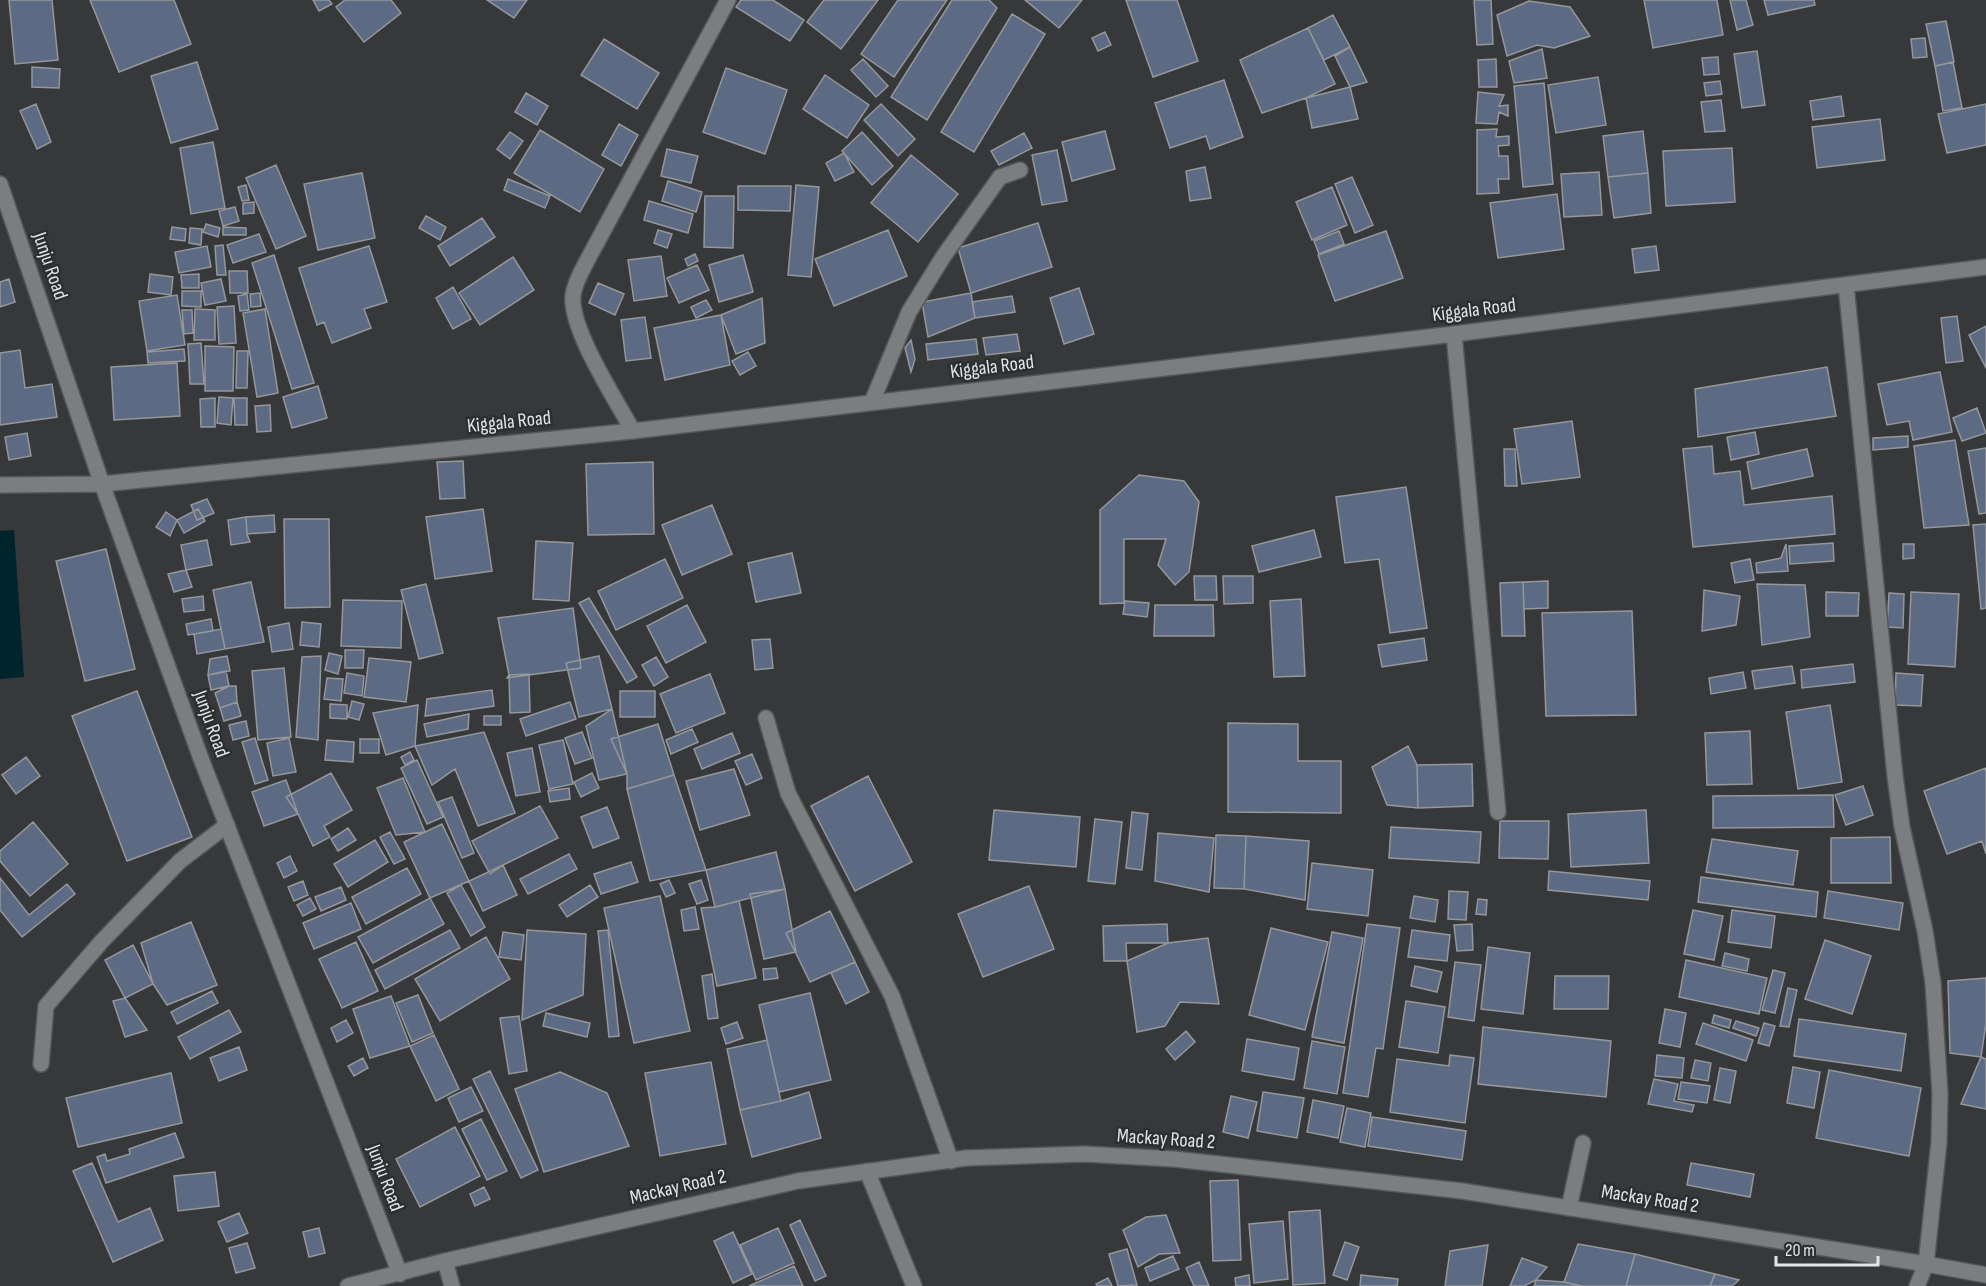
<svg xmlns="http://www.w3.org/2000/svg" width="1986" height="1286" viewBox="0 0 1986 1286" font-family="'Sofia Sans Condensed',sans-serif">
<rect width="100%" height="100%" fill="#36383a"/>
<path fill="#00242b" d="M14 530 24 677 0 679V531Z"/>
<path fill="#5c6b83" stroke="#95979a" stroke-width="1.5" d="M9 0H52L58 60 15 64Z
M90 0H174L191 44 119 72Z
M313 0H329L332 4 319 11Z
M345 0H391L401 13 364 42 336 7Z
M487 0H527L514 18Z
M741 0H773L804 20 790 41 736 7Z
M824 0H878L841 49 807 22Z
M898 0H947L894 77 861 54Z
M952 0H989L997 8 927 120 891 97Z
M1025 0H1082L1059 28Z
M1126 0H1177L1198 61 1153 77Z
M1474 0H1491L1493 44 1477 45Z
M1644 0H1717L1723 35 1653 48Z
M1730 0H1746L1753 25 1737 30Z
M1764 0H1814L1815 5 1768 15Z
M1529 1 1570 7 1590 36 1554 48 1537 45 1507 56 1497 15Z
M1012 14 1045 34 974 152 941 132Z
M1333 15 1350 47 1324 60 1308 28Z
M1946 21 1954 62 1935 66 1926 24Z
M1308 28 1335 84 1306 98 1262 113 1240 60Z
M1105 32 1111 45 1098 51 1092 38Z
M1925 38 1927 57 1913 58 1911 39Z
M604 39 659 73 637 109 581 75Z
M1350 47 1367 82 1350 87 1335 56Z
M1542 49 1547 78 1514 83 1509 61Z
M1757 51 1765 105 1742 108 1734 54Z
M1718 57 1719 74 1704 75 1702 58Z
M863 59 888 86 876 97 851 70Z
M1496 59 1497 87H1479L1478 60Z
M197 62 218 129 171 143 151 76Z
M1953 62 1962 108 1943 111 1935 66Z
M32 67 60 69 59 88 32 87Z
M726 68 787 90 765 154 703 132Z
M825 75 869 105 847 138 803 109Z
M1598 77 1606 125 1556 133 1548 85Z
M1224 80 1243 137 1210 149 1206 136 1170 148 1155 103Z
M1720 81 1722 94 1706 96 1704 83Z
M1544 83 1553 184 1523 187 1514 86Z
M1350 87 1358 119 1312 128 1306 98Z
M1478 92 1504 95 1499 106 1508 105V116L1499 112 1497 124 1476 123Z
M526 93 548 106 537 125 515 112Z
M1841 96 1844 116 1813 120 1810 101Z
M1721 100 1725 131 1705 132 1701 102Z
M36 104 51 142 37 149 20 111Z
M881 104 915 139 898 156 864 120Z
M1986 104V145L1947 153 1938 114Z
M1880 119 1885 160 1817 168 1812 127Z
M619 124 638 135 621 166 602 155Z
M1497 129 1496 137 1509 136V145L1498 146 1499 156H1508L1509 179H1498L1499 193 1477 194V130Z
M540 130 604 169 580 212 514 173Z
M1105 131 1115 169 1072 181 1062 142Z
M1643 131 1648 173 1608 177 1603 136Z
M510 132 523 141 510 159 497 149Z
M862 132 893 166 872 185 842 151Z
M1024 133 1032 148 999 165 991 151Z
M213 142 225 208 191 214 180 148Z
M1732 148 1735 202 1666 206 1663 151Z
M667 149 698 156 691 183 661 176Z
M1057 150 1067 201 1042 205 1032 155Z
M844 153 854 172 835 181 826 163Z
M911 155 958 194 918 242 871 203Z
M276 165 306 236 276 249 246 178Z
M1205 167 1211 198 1190 201 1186 171Z
M1599 172 1602 215 1564 217 1561 174Z
M362 173 375 238 318 250 304 184Z
M1648 173 1651 213 1614 218 1608 177Z
M1352 177 1373 225 1355 233 1335 184Z
M508 179 550 196 545 208 504 190Z
M668 181 702 192 696 212 662 201Z
M246 185 249 200 242 201 238 187Z
M796 185 819 187 811 277 788 275Z
M738 186H791L790 211 738 210Z
M1332 187 1347 225 1312 240 1296 202Z
M1557 194 1564 249 1498 258 1490 203Z
M705 196H734L733 248 704 247Z
M649 201 693 214 688 233 644 220Z
M254 202V213L243 214V203Z
M235 207 239 221 223 226 219 211Z
M426 216 446 227 440 240 419 228Z
M482 218 495 237 450 266 438 246Z
M1038 223 1052 267 971 293 958 248Z
M206 224 220 228 218 237 203 232Z
M172 227 186 229 185 241 170 239Z
M223 227 246 228V235H223Z
M190 228 202 229 201 245 189 243Z
M658 230 672 234 667 248 654 243Z
M888 230 907 276 834 306 815 259Z
M1339 231 1344 244 1319 254 1314 241Z
M1386 231 1403 278 1335 301 1318 255Z
M259 234 266 252 233 263 227 245Z
M223 245 226 275H217L215 246Z
M207 246 211 267 179 273 175 252Z
M369 246 387 302 364 309 371 328 332 343 324 322 317 325 299 268Z
M1656 246 1659 270 1635 273 1632 249Z
M695 254 698 261 688 266 685 259Z
M274 255 314 383 292 389 252 263Z
M743 255 753 292 719 302 709 265Z
M661 256 667 296 634 301 628 260Z
M513 257 534 290 480 325 459 293Z
M697 265 709 290 679 303 667 278Z
M229 271H247L248 293H230Z
M150 274 173 277 171 295 148 292Z
M199 274V288H182L181 275Z
M9 279 15 302 0 307V282Z
M221 279 226 301 205 305 201 283Z
M598 283 624 294 615 315 589 303Z
M453 287 471 319 453 329 436 298Z
M1079 288 1094 334 1064 344 1050 298Z
M182 291H201V307L182 306Z
M260 293 261 306 251 307 250 294Z
M971 293 975 318 928 337 922 302Z
M247 294 249 310 240 311 238 296Z
M177 295 185 345 147 351 139 301Z
M1012 296 1015 312 975 318 972 302Z
M762 298 765 343 736 354 721 315Z
M706 300 712 310 696 318 691 307Z
M234 306 236 343 219 344 217 307Z
M195 309 215 310V340H194Z
M265 309 278 393 257 397 243 313Z
M182 310H192L193 333 184 334Z
M721 315 730 365 665 380 654 328Z
M1957 316 1963 361 1946 363 1941 318Z
M645 317 651 358 626 361 621 320Z
M1986 326V368L1969 335Z
M1017 334 1020 351 986 355 983 338Z
M976 339 978 354 928 360 926 344Z
M911 340 915 359 911 372 905 348Z
M201 343 204 384H190L188 344Z
M205 346 234 347 233 391H205Z
M184 349 185 361 148 363 147 352Z
M20 350 25 388 52 384 57 417 0 425V353Z
M237 351H248L247 388H236Z
M748 352 756 366 740 375 732 361Z
M177 363 180 416 114 420 111 367Z
M1827 367 1836 416 1698 437 1695 389Z
M1940 372 1952 432 1913 440 1909 421 1887 425 1878 384Z
M318 386 327 418 292 428 283 397Z
M219 397 233 398 231 425 217 423Z
M215 398V427H201L200 399Z
M234 398H247V425H235Z
M270 405 271 431 257 432 255 406Z
M1977 408 1986 433 1962 441 1953 418Z
M1572 421 1580 477 1522 484 1514 429Z
M1755 432 1759 454 1731 460 1727 437Z
M27 433 31 456 9 460 5 437Z
M1908 436V447L1873 450V438Z
M1955 440 1969 525 1924 528 1914 446Z
M1712 446 1714 474 1740 471 1744 505 1832 496 1835 534 1693 547 1683 449Z
M1986 448V513L1979 514 1968 451Z
M1504 449H1515L1517 486H1505Z
M1807 449 1813 476 1752 489 1747 462Z
M463 461 465 498 440 499 437 462Z
M653 462 654 534 588 535 586 464Z
M1139 475 1184 481 1199 502 1189 572 1175 585 1158 565 1166 539H1124V603L1100 604V510Z
M1406 487 1427 628 1390 633 1379 559 1345 563 1336 497Z
M207 499 214 513 197 520 191 505Z
M712 505 732 554 682 575 662 525Z
M198 509 205 521 184 533 177 520Z
M483 509 492 571 435 579 426 517Z
M166 512 177 520 170 536 156 527Z
M274 515 275 532 247 534 246 517Z
M246 517 247 534 250 542 231 545 228 520Z
M284 519H329L330 607 285 608Z
M1986 524V608L1981 609 1973 525Z
M1314 530 1321 557 1259 572 1252 546Z
M207 540 212 565 186 570 181 545Z
M536 541 573 543 569 601 533 599Z
M1833 543 1834 561 1790 564 1789 546Z
M1786 544 1788 571 1757 573 1756 563 1781 558Z
M1903 544H1914V558L1903 559Z
M106 549 135 669 85 681 56 561Z
M792 553 801 593 756 602 748 563Z
M665 559 683 598 616 630 598 591Z
M1750 559 1754 580 1735 583 1731 563Z
M186 570 192 587 174 592 168 574Z
M1194 576H1216L1217 600H1195Z
M1223 576H1253V603L1224 604Z
M1548 581V608L1524 609 1523 582Z
M251 582 264 642 225 649 213 590Z
M1523 582 1525 636H1502L1500 583Z
M426 584 443 653 419 659 401 590Z
M1757 584 1805 585 1810 637 1762 645Z
M1704 590 1740 596 1736 625 1702 631Z
M1826 592 1859 593 1858 616H1826Z
M1911 592 1959 594 1955 667 1908 664Z
M1889 593 1904 594 1903 628 1887 627Z
M203 596 204 610 184 612 182 599Z
M589 598 637 677 627 683 579 603Z
M1301 599 1305 676 1274 677 1270 601Z
M343 600 402 601 401 648 341 646Z
M1125 601 1149 603 1147 617 1123 614Z
M687 605 706 642 666 663 647 626Z
M1155 605H1213L1214 636H1154Z
M573 608 581 668 507 678 509 675 498 618Z
M1632 611 1636 715 1546 716 1542 613Z
M211 619 213 631 188 635 186 624Z
M302 622 321 624 319 647 300 645Z
M289 623 293 649 272 652 268 627Z
M221 629 225 649 197 654 194 634Z
M1424 638 1427 660 1382 667 1378 645Z
M770 639 773 668 755 670 752 640Z
M345 650H364L363 668H345Z
M329 653 342 656 338 674 325 670Z
M227 656 230 671 208 675 210 659Z
M321 656 318 740 296 737 302 657Z
M599 656 612 709 579 717 566 663Z
M656 657 668 677 654 686 642 665Z
M369 658 411 662 406 702 364 697Z
M1853 664 1855 682 1802 688 1801 670Z
M1792 666 1795 683 1755 689 1752 671Z
M284 668 291 737 258 740 252 671Z
M226 671 229 686 211 690 208 675Z
M1743 672 1746 688 1711 694 1709 678Z
M347 673 364 676 362 696 344 693Z
M1896 673 1923 675 1921 706 1895 705Z
M529 674 530 712 510 713 509 675Z
M710 674 725 713 676 733 660 694Z
M327 678 343 679 341 701 324 699Z
M229 686H236L237 702 220 708 215 693Z
M492 690 494 706 425 716 427 699Z
M137 691 192 837 127 861 72 716Z
M620 691H655V717H620Z
M352 701 364 704 359 720 348 717Z
M237 702 241 716 224 721 220 708Z
M570 702 576 719 526 736 520 719Z
M330 704 347 705V719L330 718Z
M418 705 415 746 386 755 373 713Z
M1830 705 1842 782 1798 789 1786 712Z
M612 709 627 774 599 780 586 726Z
M469 714 468 729 427 737 424 724Z
M484 716H501V725H484Z
M246 721 249 736 233 740 229 725Z
M1228 723 1298 724V761H1341V813L1228 812Z
M658 724 674 775 627 789V774L611 739Z
M692 729 698 742 671 754 666 740Z
M1750 731 1752 784 1707 785 1705 733Z
M484 732 515 813 478 826 455 769 432 785 415 746Z
M582 732 592 758 575 764 565 738Z
M732 733 740 753 702 769 694 749Z
M255 738 268 780 255 784 242 742Z
M289 738 296 772 273 776 267 743Z
M360 739H379V753H360Z
M327 740 354 742 353 762 325 760Z
M563 740 573 784 549 789 539 745Z
M1408 746 1417 765 1418 808 1387 805 1372 767Z
M532 748 540 792 516 796 507 753Z
M410 752 414 760 405 765 401 757Z
M752 754 762 778 746 785 735 761Z
M26 757 40 776 16 794 2 775Z
M417 760 443 817 427 824 401 768Z
M1472 764 1473 806 1418 808 1417 765Z
M1986 768V854L1982 841 1947 854 1924 791Z
M734 769 750 815 700 830 686 781Z
M331 773 352 810 324 826 330 837 313 846 298 814 286 797Z
M592 773 599 788 581 797 574 782Z
M674 775 706 870 650 881 627 789Z
M868 776 912 862 855 891 811 806Z
M403 778 425 832 396 835 377 788Z
M286 780 298 814 264 826 252 792Z
M1863 786 1873 815 1846 825 1835 795Z
M569 788 570 799 550 802 548 791Z
M1833 795 1834 827 1713 828V796Z
M452 797 474 853 462 858 438 802Z
M540 806 558 838 503 865 490 874 472 841Z
M607 807 619 838 593 848 581 817Z
M994 810 1080 817 1076 867 989 860Z
M1646 810 1649 863 1571 867 1568 814Z
M1132 812 1148 814 1142 870 1126 868Z
M1095 819 1122 822 1115 884 1088 881Z
M1500 821H1549L1548 859 1499 858Z
M33 822 68 864 30 896 0 861V851Z
M442 824 469 881 430 898 404 842Z
M1391 827 1481 832 1479 863 1389 858Z
M348 828 356 840 338 851 331 839Z
M390 832 405 859 394 864 380 837Z
M1158 833 1214 838 1209 892 1155 881Z
M1216 835 1246 836 1244 889 1214 888Z
M1246 836 1309 841 1305 900 1244 889Z
M1890 837 1891 883H1831V838Z
M1712 839 1798 851 1793 885 1706 872Z
M375 840 388 862 348 887 334 864Z
M776 852 785 889 715 907 706 870Z
M569 854 577 869 528 894 520 879Z
M290 856 297 871 284 878 277 863Z
M631 862 638 882 601 894 594 874Z
M1312 863 1373 870 1368 916 1307 909Z
M503 865 517 895 483 911 469 881Z
M407 868 421 894 366 924 352 897Z
M1549 871 1650 881 1648 900 1548 890Z
M1701 877 1818 892 1816 917 1698 902Z
M0 878 29 915 67 884 75 894 22 937 0 910Z
M669 880 675 893 666 897 660 884Z
M701 880 708 900 697 904 689 884Z
M303 881 308 895 294 901 288 887Z
M461 885 485 927 471 936 447 893Z
M590 885 598 897 567 917 559 905Z
M1029 886 1054 949 983 977 958 914Z
M341 887 346 900 321 911 315 897Z
M785 889 796 952 764 959 750 894Z
M1449 891 1468 892 1466 920 1448 919Z
M1828 891 1903 903 1899 930 1824 918Z
M660 896 690 1031 634 1043 604 908Z
M1414 896 1438 900 1435 922 1410 918Z
M310 898 316 909 303 916 297 905Z
M430 898 444 924 373 963 358 937Z
M1478 899 1487 900 1486 915 1476 914Z
M739 901 756 978 717 986 701 908 715 907Z
M351 903 361 929 314 949 303 923Z
M695 907 699 929 684 931 681 910Z
M1693 910 1723 916 1714 960 1684 954Z
M1732 910 1775 916 1771 948 1728 942Z
M830 911 855 962 810 982 786 933Z
M191 922 217 985 167 1005 153 984 141 943Z
M1167 924 1168 943H1126L1127 961H1104L1103 926Z
M1367 924 1400 928 1383 1049 1376 1048 1368 1097 1343 1093Z
M1472 924 1473 950 1457 951 1454 925Z
M1271 928 1328 942 1305 1030 1249 1015Z
M450 930 460 948 385 989 375 970Z
M527 930 586 934 583 995 522 1020Z
M608 930 619 1036 609 1037 598 931Z
M1412 930 1450 935 1447 961 1408 957Z
M503 932 524 935 521 960 499 957Z
M1332 932 1363 938 1344 1043 1312 1037Z
M486 937 510 979 440 1021 415 979Z
M1208 938 1219 1004 1180 1002 1165 1026 1137 1032 1127 961 1168 943Z
M1825 940 1871 956 1852 1014 1805 999Z
M356 942 378 991 342 1008 319 959Z
M133 945 153 984 125 998 105 960Z
M1488 947 1530 953 1523 1014 1481 1009Z
M1725 953 1749 959 1747 971 1722 966Z
M1686 960 1767 978 1759 1014 1679 997Z
M855 962 869 992 846 1004 831 973Z
M1455 962 1481 965 1474 1021 1448 1017Z
M1415 966 1442 972 1437 992 1411 986Z
M776 968 778 978 764 980 763 969Z
M1773 970 1785 973 1775 1013 1762 1010Z
M712 974 718 1018 708 1019 702 976Z
M1555 976H1609L1608 1009H1554Z
M1986 978V1023L1981 1057 1950 1053 1948 981Z
M1788 988 1797 990 1789 1027 1780 1026Z
M212 991 218 1003 177 1024 171 1012Z
M810 993 831 1080 779 1092 759 1005Z
M418 995 433 1033 412 1042 396 1003Z
M391 996 410 1046 370 1058 353 1009Z
M125 998 147 1030 125 1037 113 1001Z
M1406 1001 1445 1007 1438 1053 1399 1047Z
M1665 1009 1686 1013 1680 1047 1659 1043Z
M229 1010 241 1032 190 1059 178 1037Z
M546 1013 590 1023 587 1037 543 1026Z
M1714 1015 1731 1020 1729 1028 1712 1023Z
M519 1016 527 1071 509 1074 500 1018Z
M1799 1019 1906 1034 1901 1071 1794 1056Z
M346 1020 353 1033 337 1042 331 1028Z
M1736 1021 1759 1028 1756 1036 1733 1028Z
M737 1022 743 1038 726 1044 721 1028Z
M1703 1023 1753 1040 1746 1061 1696 1044Z
M1764 1023 1775 1026 1769 1046 1758 1043Z
M1483 1027 1611 1041 1606 1097 1478 1084Z
M1186 1031 1195 1042 1175 1060 1166 1049Z
M434 1035 459 1089 436 1101 410 1046Z
M1247 1039 1299 1048 1294 1080 1242 1071Z
M767 1040 781 1101 740 1110 727 1049Z
M1312 1041 1345 1047 1337 1094 1304 1088Z
M239 1047 247 1070 219 1081 210 1058Z
M1450 1055 1474 1058 1465 1123 1390 1112 1397 1059 1449 1066Z
M1657 1055 1684 1058 1682 1078 1655 1076Z
M1981 1057 1986 1059V1109L1961 1104Z
M363 1058 368 1068 354 1076 348 1066Z
M1695 1060 1711 1063 1708 1081 1691 1078Z
M711 1062 726 1144 660 1156 645 1073Z
M1793 1067 1820 1072 1814 1108 1787 1103Z
M1720 1068 1736 1071 1730 1103 1714 1100Z
M1829 1070 1921 1088 1909 1156 1816 1138Z
M490 1071 538 1170 521 1178 473 1079Z
M560 1072 607 1093 629 1146 544 1172 515 1089Z
M171 1073 182 1123 78 1147 66 1098Z
M1654 1079 1678 1084 1674 1101 1694 1105 1692 1112 1648 1104Z
M1681 1082 1710 1086 1707 1103 1678 1099Z
M471 1087 483 1111 459 1122 448 1098Z
M809 1092 821 1138 752 1157 740 1110 781 1101Z
M1263 1092 1304 1098 1297 1138 1257 1131Z
M1231 1096 1257 1102 1248 1138 1223 1132Z
M1313 1100 1344 1106 1338 1138 1307 1132Z
M1347 1108 1371 1113 1365 1147 1340 1142Z
M1372 1117 1466 1131 1462 1160 1368 1146Z
M481 1119 507 1171 487 1180 462 1129Z
M455 1127 480 1176 420 1207 396 1159Z
M175 1133 184 1157 106 1183 97 1157 105 1154 107 1161 130 1154 129 1149Z
M92 1163 118 1222 150 1208 163 1240 113 1262 73 1171Z
M1691 1163 1754 1174 1750 1197 1687 1185Z
M215 1172 219 1206 178 1211 174 1176Z
M1238 1180 1241 1260 1213 1261 1210 1181Z
M484 1187 490 1199 475 1206 470 1194Z
M1320 1210 1325 1283 1293 1285 1289 1212Z
M239 1213 248 1233 227 1242 218 1222Z
M1166 1215 1180 1253 1159 1254 1138 1267 1123 1230 1146 1217Z
M800 1220 826 1276 815 1281 790 1225Z
M1283 1221 1288 1279 1254 1283 1249 1224Z
M319 1228 325 1253 309 1257 303 1232Z
M778 1228 794 1263 756 1280 740 1245Z
M733 1232 752 1274 733 1283 714 1241Z
M1345 1242 1359 1247 1347 1280 1333 1275Z
M247 1243 255 1268 236 1273 229 1248Z
M1578 1244 1635 1254 1626 1286H1582L1564 1282Z
M1488 1245 1482 1286H1445L1450 1251Z
M1127 1249 1137 1285 1118 1286 1109 1254Z
M1635 1254 1715 1274 1710 1286H1626Z
M1173 1256 1179 1269 1150 1281 1145 1268Z
M1522 1258 1547 1267 1536 1280 1524 1286H1510Z
M1199 1262 1209 1286H1194L1186 1268Z
M794 1266 803 1286H749Z
M1715 1274 1739 1280 1732 1286H1710Z
M1249 1275 1250 1286H1236L1235 1278Z
M1361 1275 1398 1279 1397 1286H1360Z
M1108 1278 1112 1286H1097L1096 1284Z
M1536 1280 1564 1282 1582 1286H1534Z"/>
<g fill="none" stroke-linecap="round" stroke-linejoin="round">
<g stroke="#555658" stroke-width="18">
<path id="minor" d="M0 184 102 484
M1846 285 1895 776 1902 827 1925 931 1933 983 1940 1094 1939 1142 1926 1264 1917 1286
M1454 334 1498 812
M872 402 909 312 943 257 1000 177 1020 170
M633 431C616 400 569 328 573 295 575 281 583 269 589 257L728 0
M766 718 788 793 892 996 951 1161
M41 1064 46 1006 102 941 180 861 227 825
M867 1171 914 1286
M1569 1208 1583 1143
M445 1261 452 1286"/>
</g>
<g stroke="#555658" stroke-width="18">
<path id="tertiary" d="M102 484 200 756 400 1274
M0 485 102 484 633 431 1454 334 1986 267
M348 1286 445 1261 798 1181 966 1158 1084 1154 1174 1159 1462 1191 1926 1264 1986 1275"/>
</g>
<use href="#minor" stroke="#7b7d7f" stroke-width="15"/>
<use href="#tertiary" stroke="#7b7d7f" stroke-width="15"/>
</g>
<g text-anchor="middle" dominant-baseline="central" stroke-width="5" stroke-linejoin="round" paint-order="stroke">
<g font-size="20" fill="#e3e4e5" stroke="#2c2e30">
<text transform="translate(50 266) rotate(71)">Junju Road</text>
<text transform="translate(1474 310) rotate(-7)">Kiggala Road</text>
<text transform="translate(992 367) rotate(-7)">Kiggala Road</text>
<text transform="translate(509 422) rotate(-6)">Kiggala Road</text>
<text transform="translate(211 724) rotate(70)">Junju Road</text>
<text transform="translate(1166 1139) rotate(4)">Mackay Road 2</text>
<text transform="translate(385 1178) rotate(69)">Junju Road</text>
<text transform="translate(678 1187) rotate(-13)">Mackay Road 2</text>
<text transform="translate(1650 1199) rotate(9)">Mackay Road 2</text>
</g>
</g>
<path d="M1776 1256v9h102v-9" fill="none" stroke="#e3e4e5" stroke-width="3"/>
<text x="1785" y="1256" font-size="18" fill="#e3e4e5" stroke="#2c2e30" stroke-width="4.5" paint-order="stroke">20 m</text>
</svg>
